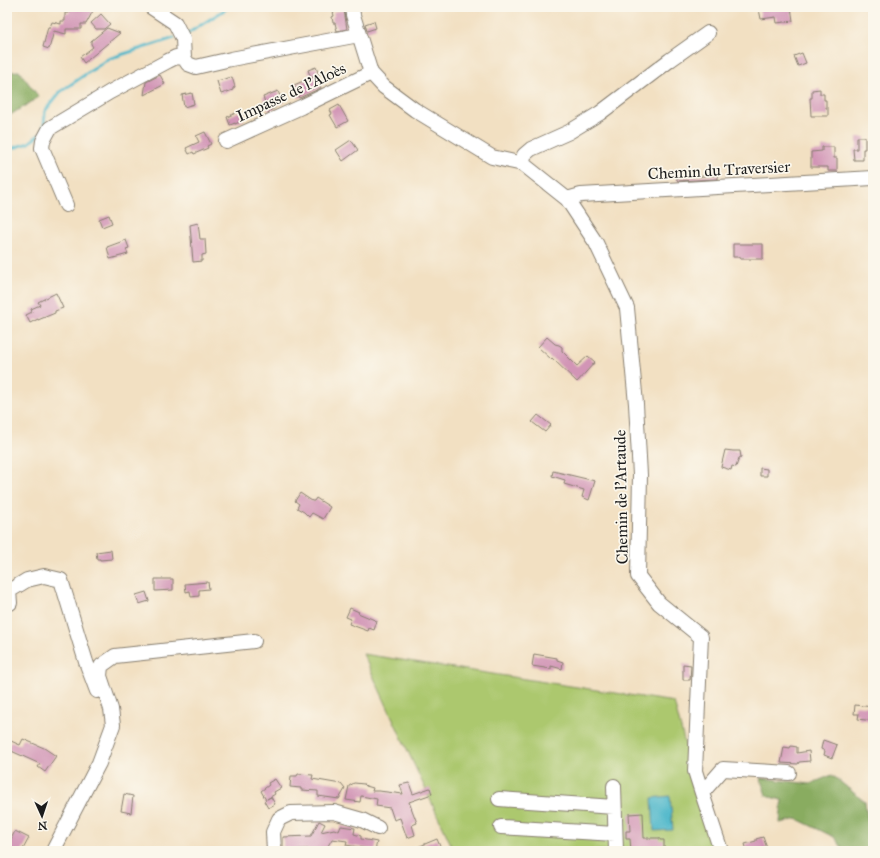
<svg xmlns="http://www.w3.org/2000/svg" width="880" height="858" viewBox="0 0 880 858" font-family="'IM FELL Great Primer',serif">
<rect width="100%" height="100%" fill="#fbf7ec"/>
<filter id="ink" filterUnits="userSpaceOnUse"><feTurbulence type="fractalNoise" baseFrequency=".025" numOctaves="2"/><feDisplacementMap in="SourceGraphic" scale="8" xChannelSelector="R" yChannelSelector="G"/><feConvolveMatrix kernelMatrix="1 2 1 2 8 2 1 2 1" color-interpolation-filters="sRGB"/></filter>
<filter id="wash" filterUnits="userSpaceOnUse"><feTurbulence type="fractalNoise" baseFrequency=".012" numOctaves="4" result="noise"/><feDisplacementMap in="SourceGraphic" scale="16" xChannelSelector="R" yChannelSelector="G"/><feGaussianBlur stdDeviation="0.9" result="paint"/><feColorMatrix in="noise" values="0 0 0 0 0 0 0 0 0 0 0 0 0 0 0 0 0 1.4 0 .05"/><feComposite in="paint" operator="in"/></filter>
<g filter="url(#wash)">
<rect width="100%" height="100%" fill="#f2e0c2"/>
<path fill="#acc86e" stroke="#647245" d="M363 654 674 702 713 851H454Z"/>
<path fill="#89ac61" stroke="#52643e" d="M19 71 39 97 7 117V72Z
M832 775 865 802 871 840 873 841V851H845L834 837 797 819 780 823 782 800 766 796 761 778 810 784Z"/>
<path fill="#4db7ca" stroke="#346a73" d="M670 796 673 830 654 831 652 798Z"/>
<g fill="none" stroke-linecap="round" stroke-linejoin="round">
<path stroke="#4db7ca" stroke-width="3" d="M187 34 229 7
M44 128 45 111 60 92 108 59 174 38
M7 150 29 143 39 135"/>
</g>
<g id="blocks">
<path fill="#d295b6" d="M71 7H95L86 24H81V29H66V34L54 31 49 49 43 47 48 27H50L52 22 61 24V21H65V13H69Z
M768 7H791L793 21 777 23 776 17 761 19 759 9Z
M344 10 347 29 337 31 335 23H333L332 17 334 16 333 12Z
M101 14 110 24 104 29H96L91 23Z
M374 21 376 28 367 31 365 24Z
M107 28 120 33 84 63 80 57 93 47 91 44V41Z
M802 53 806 63 798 66 794 56Z
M316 67 319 75 311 78 308 70Z
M160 75 165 84 144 95 146 82Z
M315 76 321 88 299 98 294 85Z
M232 77 235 87 233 88V90L221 94 217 81Z
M820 89V94H824V100H826V108H828V116H811L810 98H812V90Z
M278 91 280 96 281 95 284 102 274 106 275 108 269 111 263 97Z
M192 93 194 104 184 107 182 95Z
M339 105 348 121 337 127 330 115 332 114 330 110Z
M240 111 244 120 235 124V123L230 125 227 117Z
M205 132 211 144 207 146 208 148 194 154 193 152 189 154 186 148 199 142 196 136Z
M857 137H865V149H863V160H854L853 149H857Z
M351 140 358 150 343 161 336 150Z
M822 147H834V158H837V171H828V167H811V152L822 151Z
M718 175V179L678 181 676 178Z
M109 215 112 223 102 227 99 219Z
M198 223 200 239H205L206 254 202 255V261L193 262 190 225Z
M126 240 129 248 126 249 128 254 110 259 107 247Z
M733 244H763V259H740V257H733Z
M56 293 63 308 55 311V313L38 320V319L30 323 26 315 32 312 31 309 40 305 38 302Z
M547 337 555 344 559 345 562 347V351L577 366 588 356 595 362 577 382 552 358 551 359 538 347Z
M538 415 551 425 545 432 532 422Z
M725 450 733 451H740L741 457 739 458 736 467 732 466 731 470 721 467Z
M760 468 767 469V476H760Z
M553 471 595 481 589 500 582 497 584 490 564 484 565 480 552 476Z
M300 493 312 501H314L316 498 330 507 323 519 312 513 309 517 304 512 297 508 299 504 295 501Z
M111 550 112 559 100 560V559H97L96 552Z
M155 579H173V590L155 591Z
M208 582 209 589 199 590V596L191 597 190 591 186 592 185 584Z
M146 592 149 601 139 604 136 595Z
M350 608 359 612 358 613 377 621 374 630 369 628 368 631 349 624 351 619 346 617Z
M534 654 557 658V660L563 662 562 669 551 666V669L532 666Z
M683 664 691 665 690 680H683Z
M855 705 873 707V721L858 719 859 714H854Z
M23 739 44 748 56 756 45 772 38 767 40 764 7 749 11 741 20 745Z
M823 740 837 745 832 758 824 755 825 751 821 749Z
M791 746 797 747V753L809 751 810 761 799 762 798 764 781 763 784 747 790 748Z
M298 774 313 775 312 779 341 784 345 789 339 799 318 796V791L301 790V788L290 787 291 776H297Z
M275 779 281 788 274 792 275 794 267 799 271 797 275 804 268 808 264 801 266 800 261 791 269 785 268 783Z
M354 783 364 784 366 786 373 788 372 791H379L403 794 400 785 409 783 413 794 430 788 432 794 409 802 417 823 412 825 415 835 407 838 400 818 394 820 390 808 376 806 377 799 361 796 360 802 346 800 349 786Z
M124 794 133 796 131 813 121 811Z
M643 813 644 838H660V840H664V850L631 851 630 839H626V831H630L629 814Z
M319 821 325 824 321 832 334 829 339 831 341 826 355 828 354 834 361 836V839L377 842 375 850 346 845 347 841 332 839 325 851H308V849L283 850V837L311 836Z
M15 831 29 838 22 851H7V849L11 841H10Z
M763 837 768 851H747L745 844 756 841V839Z
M437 839 442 851H408Z"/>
</g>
</g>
<g filter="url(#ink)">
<use href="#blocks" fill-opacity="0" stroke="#877e6f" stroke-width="1"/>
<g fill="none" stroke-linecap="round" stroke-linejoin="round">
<g stroke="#877e6f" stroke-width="16">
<path id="minor" d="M151 7 175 23 183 39 184 58 188 64 196 67 231 59 359 35
M352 7 353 15 371 73 384 87 415 110 492 157 523 164 567 199 596 243 627 308 636 404 640 475 638 576 659 603 701 637 695 771 702 793 721 851
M226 141 301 107 371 73
M523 164 524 155 531 149 569 132 600 113 670 60 708 33
M567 199 581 195 873 178
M66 205 42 148 43 141 50 128 110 92 168 61 176 57 184 58
M10 603 9 591 27 580 44 576 61 580 86 662 97 691
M614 786 616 851
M702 793 723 769 789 773
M499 799 614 807
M501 827 615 834
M53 851 99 763 113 725 111 709 100 676 101 666 115 656 254 641
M274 851 273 832 279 819 291 813 334 812 362 820 378 828"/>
</g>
<use href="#minor" stroke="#fff" stroke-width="14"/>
</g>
</g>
<g text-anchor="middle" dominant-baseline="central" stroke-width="3.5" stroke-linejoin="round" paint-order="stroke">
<g font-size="16" fill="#1c1c1c" stroke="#fbf7ec">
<text transform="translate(291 92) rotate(-25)">Impasse de l'Aloès</text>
<text transform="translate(719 170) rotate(-3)">Chemin du Traversier</text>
<text transform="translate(621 497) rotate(-91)">Chemin de l'Artaude</text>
</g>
</g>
<rect width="880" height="858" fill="none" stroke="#fbf7ec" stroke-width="24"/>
<g transform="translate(42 816) rotate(177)" stroke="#fbf7ec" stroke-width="3" paint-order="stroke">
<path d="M0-3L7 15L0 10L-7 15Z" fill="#1c1c1c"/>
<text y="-6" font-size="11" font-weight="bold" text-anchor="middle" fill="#1c1c1c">N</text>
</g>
</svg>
